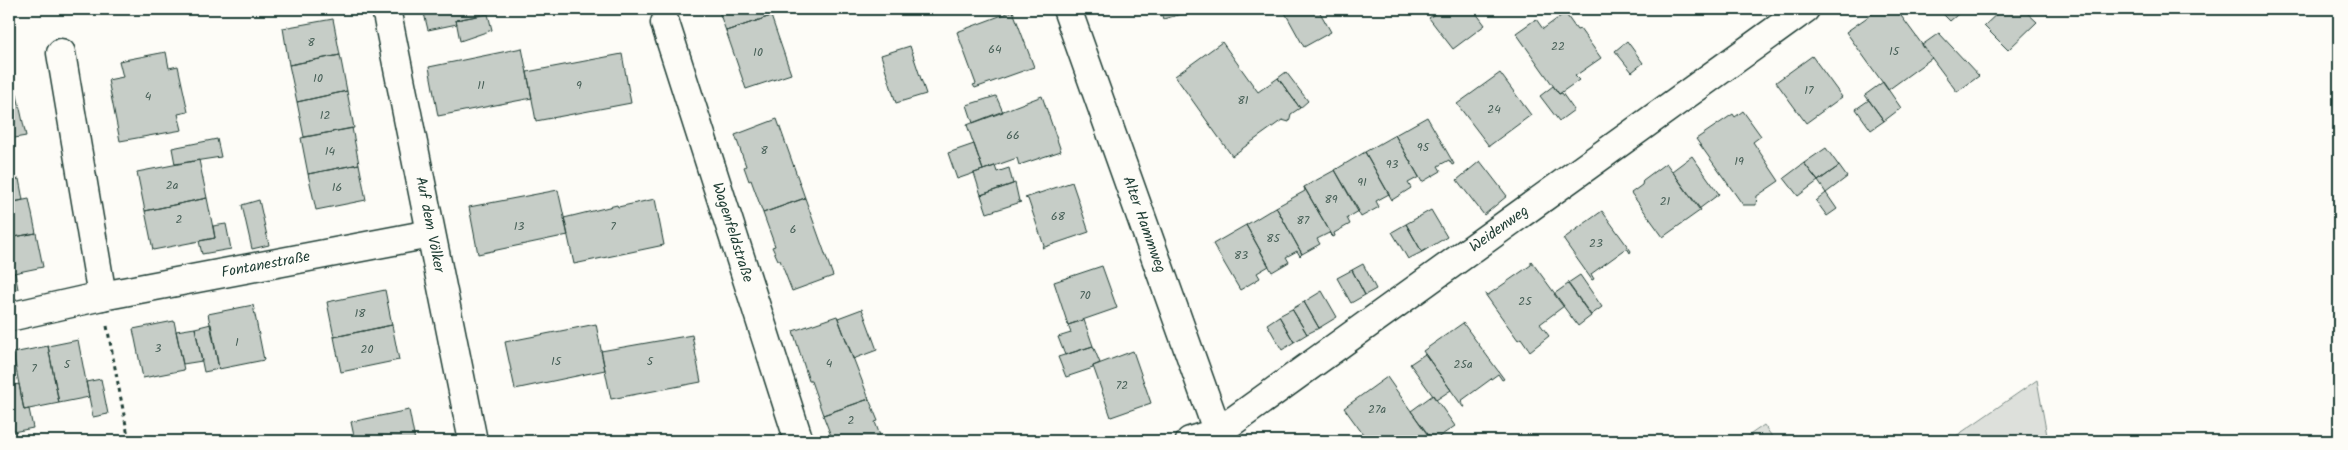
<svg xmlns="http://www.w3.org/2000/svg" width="2348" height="450" viewBox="0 0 2348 450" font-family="Kalam,sans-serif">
<rect width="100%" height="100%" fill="#fdfcf7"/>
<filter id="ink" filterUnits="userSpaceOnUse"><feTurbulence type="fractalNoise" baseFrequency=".02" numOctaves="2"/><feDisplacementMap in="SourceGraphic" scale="10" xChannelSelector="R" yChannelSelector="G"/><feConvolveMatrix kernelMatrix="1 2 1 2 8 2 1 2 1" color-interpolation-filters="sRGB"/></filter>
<g filter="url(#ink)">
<path fill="#dde0db" stroke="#7e8e88" d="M2037 380 2048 441H1949Z
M1764 425 1775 441H1741Z"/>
<path fill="#c6cdc7" stroke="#1f3d34" d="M96 9H113L96 12Z
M423 9H479L481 15 456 20 457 24 428 30Z
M718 9H769L771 16 726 31Z
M1160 9H1185L1186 13 1163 19Z
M1283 9H1318L1331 32 1304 47Z
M1441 9H1473L1485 25 1453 49 1429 18Z
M1879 9H1896L1932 58 1888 90 1846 32Z
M1938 9H1964L1950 21Z
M2002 9H2023L2037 22 2008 50 1984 26Z
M1013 11 1034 67 975 88 973 85 976 84 957 32Z
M1565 13 1577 30 1580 29 1601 58 1575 76 1579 80 1559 94 1516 33 1536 19 1543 29Z
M488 14 492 30 460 41 456 20Z
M771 16 791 74 746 89 726 31Z
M333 19 340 55 289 65 283 28Z
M1939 33 1979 76 1957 92 1922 45Z
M1627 41 1643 63 1632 72 1615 51Z
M1222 42 1258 92 1278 78 1300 108 1291 114 1289 122 1282 120 1232 156 1175 76Z
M910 46 926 94 896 103 881 55Z
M522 48 532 98 438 116 429 67Z
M166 52 169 68 178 66 188 112 178 114 182 130 120 141 108 80 123 77 119 61Z
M622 54 631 103 536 121 527 72Z
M340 55 347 91 297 102 289 65Z
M1812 56 1842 97 1806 123 1776 82Z
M1286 72 1308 101 1300 108 1278 78Z
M1500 73 1531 115 1489 146 1457 104Z
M14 81 26 136 9 139V82Z
M1883 82 1901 108 1884 121 1865 95Z
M1553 86 1559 94 1562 93 1574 110 1559 121 1540 96Z
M347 91 354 128 304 137 297 102Z
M996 96 1003 112 973 123 967 105Z
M1042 96 1061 151 1019 165 1017 158 983 170 967 125Z
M1869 100 1884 121 1871 130 1856 109Z
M1743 111 1761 136 1753 142 1779 181 1757 196 1756 205H1743L1696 139 1733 114 1735 117Z
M1427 117 1454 164 1452 165 1449 160 1438 166 1441 171 1422 182 1395 135Z
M777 119 805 198 763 213 751 180 749 181 744 167 746 166 735 135Z
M352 128 359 164 308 174 301 138Z
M1395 135 1419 177 1408 183 1411 188 1392 200 1365 152Z
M217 139 221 157 175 164 172 148Z
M974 144 983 170 957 179 948 153Z
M1826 148 1839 166 1818 181 1804 163Z
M1365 152 1389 194 1376 201 1379 207 1361 217 1335 170Z
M1692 156 1719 194 1699 209 1672 171Z
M199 160 207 198 145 211 137 172Z
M1480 161 1507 196 1484 215 1457 180Z
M1666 163 1701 210 1663 237 1631 193 1642 185 1643 180Z
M1804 163 1818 181 1798 196 1784 178Z
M359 164 366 200 316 210 308 174Z
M995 166 997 172 1009 168 1013 184 981 195 974 173Z
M1839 166 1847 177 1826 193 1818 181Z
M1335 170 1359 211 1347 218 1350 224 1334 233 1335 236 1333 237 1304 187Z
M19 179 23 200 9 203V181Z
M1072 182 1089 232 1042 248 1044 246 1028 199 1025 198Z
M1015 183 1019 201 1021 202 987 213 981 195Z
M1304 187 1333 237 1329 233 1317 239 1320 244 1302 254 1276 207 1305 191Z
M558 190 568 235 478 254 469 207Z
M1826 193 1837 209 1827 216 1816 201Z
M207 198 215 238 153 250 145 211Z
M805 198 833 276 792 291 780 260H778L772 247 775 246 763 213Z
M29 199 36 233 9 238V203Z
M655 199 664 245 574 264 564 218 617 205 618 207Z
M259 200 269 245 252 249 242 205Z
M1276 207 1302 254 1300 256 1297 251 1286 257 1289 262 1272 272 1246 225Z
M1431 210 1447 237 1422 252 1406 224Z
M1602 211 1631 251 1630 253 1627 248 1591 274 1594 279 1592 280 1563 239Z
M226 224 231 249 202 254 199 241 215 238 213 226Z
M1406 224 1422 252 1408 259 1392 232Z
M1246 225 1269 266 1257 273 1260 278 1240 290 1213 244Z
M36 233 43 267 9 274V238Z
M1531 261 1564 306 1540 324 1549 336 1530 351 1521 338 1518 340 1485 294 1488 295 1531 265Z
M1363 264 1376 289 1365 295 1352 270Z
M1102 266 1117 308 1068 325 1054 282Z
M1352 270 1365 295 1351 303 1337 278Z
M15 273 18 289 9 290V274Z
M1580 275 1602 307 1591 315 1568 283Z
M1568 284 1591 316 1578 326 1554 294Z
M385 290 392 325 334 337 327 302Z
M1322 291 1337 317 1319 328 1304 302Z
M1304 302 1319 328 1307 334 1292 309Z
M253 305 264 360 219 369 208 314Z
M862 309 877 350 853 359 838 318Z
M1292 309 1307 334 1294 342 1279 316Z
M837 316 869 399 823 415 811 381H809L793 331Z
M1279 316 1294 342 1282 350 1267 324Z
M1084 320 1093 346 1065 355 1058 337 1071 333 1068 325Z
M174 321 184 370 143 378 133 329Z
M1463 323 1504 379 1502 380 1498 374 1461 401 1465 407H1463L1423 351Z
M211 324 219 369 204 372 195 328Z
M596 324 605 370 515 389 505 342Z
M392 325 399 360 341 372 334 337Z
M195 328 202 361 183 364 176 331Z
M692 335 701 382 611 399 601 351Z
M78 340 89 397 59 403 48 346Z
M48 346 59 403 24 410 13 353Z
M1093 346 1100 363 1093 366V368L1066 377 1058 357Z
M1133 351 1151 403 1111 417 1093 366Z
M1425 354 1451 390 1436 400 1410 364Z
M1387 377 1411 411 1432 441H1368L1344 408Z
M101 379 108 414 93 417 86 382Z
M19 384 24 410 29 409 33 428 13 432 9 410V386Z
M1433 395 1455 426 1433 441 1411 411Z
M869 399 878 421 875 422 882 441H833L823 415Z
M409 410 415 441H355L351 422Z"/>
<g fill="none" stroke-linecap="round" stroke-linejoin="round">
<g stroke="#1f3d34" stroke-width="31">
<g id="street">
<path id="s1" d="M386 9 473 441"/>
<path id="s2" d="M1067 9 1221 441"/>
<path id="s3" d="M665 23 799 441"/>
<path d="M61 53 102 296"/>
<path id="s4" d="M9 317 102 296 430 234"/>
<path id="s5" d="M1190 441 1218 432 1805 9"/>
</g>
</g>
<path stroke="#1f3d34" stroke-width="3" stroke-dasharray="4 4" stroke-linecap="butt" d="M107 326 129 441"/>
<use href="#street" stroke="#fdfcf7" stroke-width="28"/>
</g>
</g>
<g text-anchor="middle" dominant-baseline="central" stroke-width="4" stroke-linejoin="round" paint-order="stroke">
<g font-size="12" fill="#496159">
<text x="311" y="42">8</text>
<text x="1558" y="46">22</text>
<text x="995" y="49">64</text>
<text x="1894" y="51">15</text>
<text x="758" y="52">10</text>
<text x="318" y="78">10</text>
<text x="481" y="85">11</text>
<text x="579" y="85">9</text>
<text x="1809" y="90">17</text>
<text x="148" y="96">4</text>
<text x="1243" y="100">81</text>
<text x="1494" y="109">24</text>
<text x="325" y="115">12</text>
<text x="1013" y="135">66</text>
<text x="1423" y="147">95</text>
<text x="764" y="150">8</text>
<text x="330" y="151">14</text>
<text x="1739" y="161">19</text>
<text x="1392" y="164">93</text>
<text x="1362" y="182">91</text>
<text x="172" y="185">2a</text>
<text x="337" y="187">16</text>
<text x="1331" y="199">89</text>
<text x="1665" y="201">21</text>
<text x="1058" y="216">68</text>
<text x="179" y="219">2</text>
<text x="1303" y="220">87</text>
<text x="519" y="226">13</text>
<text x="613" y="226">7</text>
<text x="793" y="229">6</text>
<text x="1273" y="238">85</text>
<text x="1596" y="243">23</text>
<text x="1241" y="255">83</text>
<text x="1085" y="295">70</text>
<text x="1525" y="301">25</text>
<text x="360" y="313">18</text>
<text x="237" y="342">1</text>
<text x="158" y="348">3</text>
<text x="367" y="349">20</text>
<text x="556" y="361">15</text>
<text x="650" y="361">5</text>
<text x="829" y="363">4</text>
<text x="67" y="364">5</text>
<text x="1463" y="364">25a</text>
<text x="34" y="368">7</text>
<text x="1122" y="385">72</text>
<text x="1377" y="409">27a</text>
<text x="851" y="420">2</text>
</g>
<g font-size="15" fill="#1f3d34" stroke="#fdfcf7">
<text stroke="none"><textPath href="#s1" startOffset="220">Auf dem Völker</textPath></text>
<text stroke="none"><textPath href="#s2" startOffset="229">Alter Hammweg</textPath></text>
<text stroke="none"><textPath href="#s5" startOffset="376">Weidenweg</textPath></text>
<text stroke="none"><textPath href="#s3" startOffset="220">Wagenfeldstraße</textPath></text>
<text stroke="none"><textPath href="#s4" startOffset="262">Fontanestraße</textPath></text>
</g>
</g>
<rect width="2348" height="450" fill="none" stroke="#fdfcf7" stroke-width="30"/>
<rect x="15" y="15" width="2318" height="420" fill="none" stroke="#1f3d34" stroke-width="2" filter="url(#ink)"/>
</svg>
